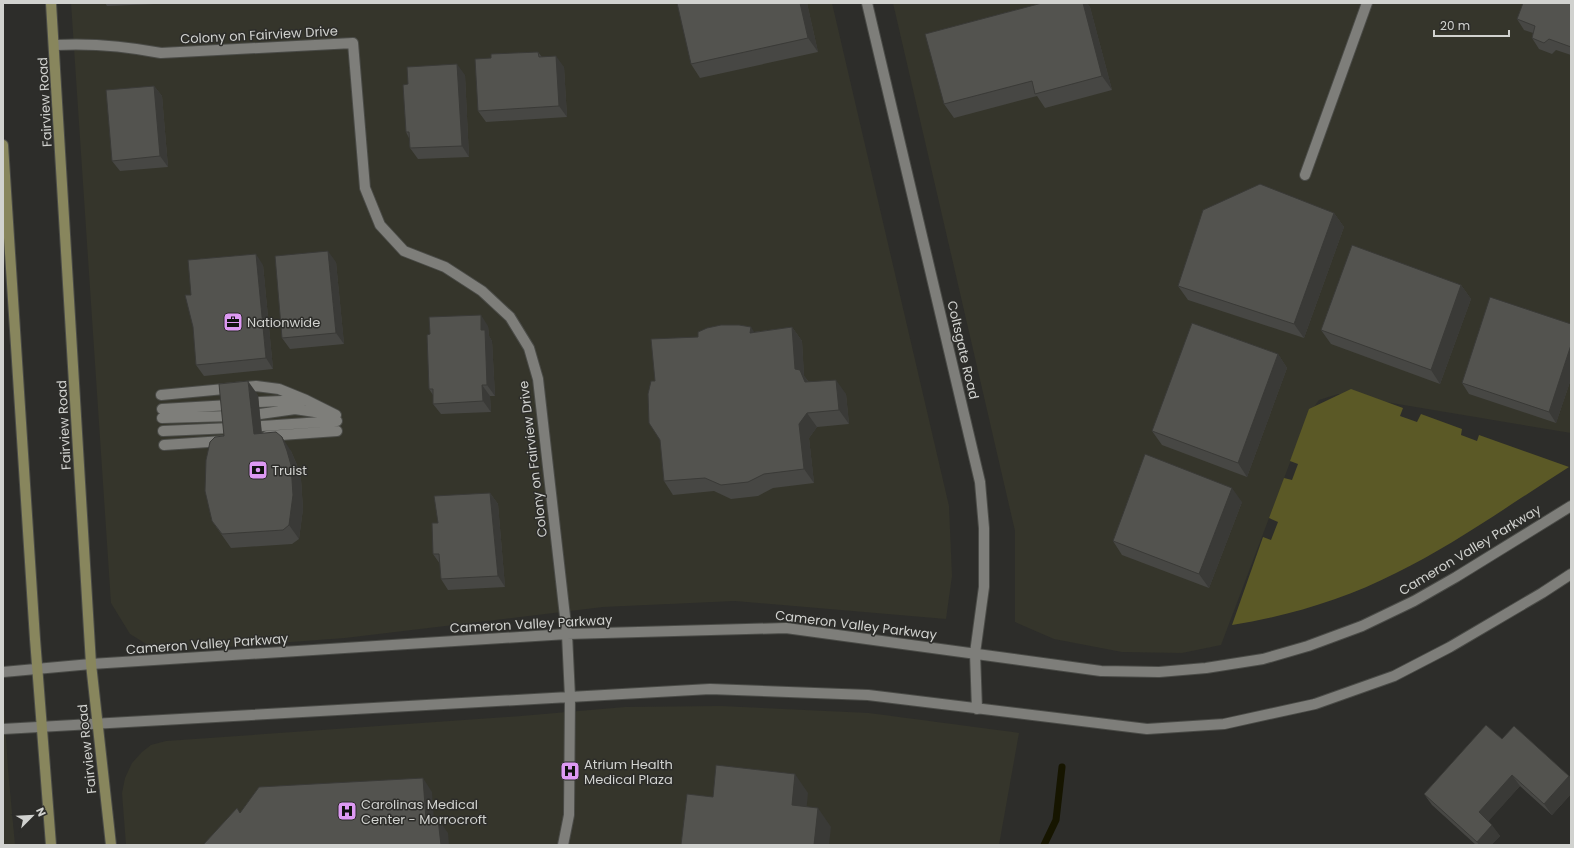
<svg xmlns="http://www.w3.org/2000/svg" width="1574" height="848" viewBox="0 0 1574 848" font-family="Poppins,sans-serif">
<rect width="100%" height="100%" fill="#2d2d2a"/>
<path fill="#35352b" d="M71 3H832L949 506 952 576 946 619 735 601 603 607 345 638 159 652 130 634 111 603Z
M893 3H1571V433L1338 394 1319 400 1308 415 1221 645 1182 653 1122 652 1054 639 1015 622V531Z
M3 690 8 769 15 845H3Z
M721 706 869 713 1019 733 999 845H126L122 793 125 778 132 763 142 752 151 745 166 741 521 716 625 707Z"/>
<path fill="#5b5926" d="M1351 389 1403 408 1400 416 1417 422 1421 414 1462 429 1461 435 1477 441 1479 435 1569 467C1512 503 1457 543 1396 573 1345 599 1289 616 1232 625L1263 537 1271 540 1278 522 1269 518 1284 478 1292 480 1298 464 1290 461 1309 409Z"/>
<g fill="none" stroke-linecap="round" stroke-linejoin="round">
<path stroke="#161500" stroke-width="7" d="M1044 845 1056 820 1062 767"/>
<g stroke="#4a4b47" stroke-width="12">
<path id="minor" d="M867 3 980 482 984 528V587L975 653 977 709
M55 45C91 43 125 46 161 53L353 43 365 188 380 225 404 251 445 267 482 291 510 317 529 348 538 379 567 634 570 697 569 815 563 845
M1305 175 1367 3
M161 395 256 386 279 389 306 400
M259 402 306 400 336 415
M162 409 230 405
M260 414 295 409 328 414
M162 418 231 416
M262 426 337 421
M163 431 232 428
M267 436 337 431
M164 445 223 441
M3 672 91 664 567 634 786 628 1101 671 1159 672 1206 668 1263 659 1308 646 1362 626 1414 601 1456 577 1571 506
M3 729 710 689 868 695 1147 729 1224 724 1315 704 1394 676 1450 647 1542 593 1571 574"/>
</g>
<g stroke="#4a4b47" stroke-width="12">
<path id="major" d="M51 3 91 664 111 845
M3 145 35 639 51 845"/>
</g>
<use href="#minor" stroke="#7e7e7a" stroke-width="10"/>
<use href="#major" stroke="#88865d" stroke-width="10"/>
</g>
<path fill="#474744" d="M105 3H155V4L107 6Z
M807 3 818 52 700 78 691 64Z
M1042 3H1087L1090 7 1112 90 1045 108 1037 96 954 118 944 104Z
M1571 3V55L1556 50 1552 54 1539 49 1532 38 1533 33 1524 30 1517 19Z
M538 52 542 57 564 67 567 117 486 122 478 111 491 58Z
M465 75 469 157 418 159 410 148 409 138 406 132 408 84Z
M154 86 162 96 168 167 120 171 112 161Z
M1334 213 1344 227 1304 338 1188 300 1178 286Z
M336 262 344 344 290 349 282 338Z
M263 265 273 369 204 376 196 365 191 295Z
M1461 285 1471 299 1440 384 1331 344 1321 330Z
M1571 324V379L1556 423 1469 394 1462 383Z
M488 326 489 336 492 341 495 396H490L491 412 441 414 433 404V395L429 389Z
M792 327 802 341 804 376 809 382 846 394 849 424 817 427 809 438 814 483 773 488 758 496 731 499 714 491 673 495 664 481 655 381 698 337 754 332Z
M1278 354 1287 368 1247 477 1162 445 1152 431Z
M258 395 262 433 291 451 297 465 301 479 303 509 299 539 292 544 231 548 212 521 224 436Z
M490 493 498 504 505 587 448 590 441 579 440 564 433 554 438 523Z
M1242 502 1209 588 1122 555 1113 541Z
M1502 739 1569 776 1571 778V794L1552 815 1520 786 1488 821 1500 836 1491 845H1476L1432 805 1424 794Z"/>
<path fill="#3a3a37" d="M800 3H807L818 52 808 38Z
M1083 3H1087L1090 7 1112 90 1102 76Z
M556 56 564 67 567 117 559 106Z
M457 64 465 75 469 157 462 146Z
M154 86 162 96 168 167 160 156Z
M1334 213 1344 227 1304 338 1294 324Z
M328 251 336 262 344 344 336 333Z
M256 254 263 265 273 369 266 358Z
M1461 285 1471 299 1440 384 1431 370Z
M481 315 488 326 489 336 492 341 495 396 487 385 481 330Z
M751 327 760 341 750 333Z
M792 327 802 341 804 376 810 384 815 396 795 369Z
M1571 345V379L1556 423 1549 412Z
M1278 354 1287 368 1247 477 1238 463Z
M836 380 846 394 849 424 839 410Z
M248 381 258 395 263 448 254 434Z
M482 385 490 396 491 412 483 401Z
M807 413 817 427 809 438 814 483 804 469 799 424Z
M282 437 291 451 297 465 301 479 303 509 299 539 289 525Z
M1232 488 1242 502 1209 588 1199 574Z
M490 493 498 504 505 587 498 576Z
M795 774 808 793 805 824 792 805Z
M1512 775 1520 786 1487 823 1479 812Z
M1569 776 1571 778V794L1552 815 1544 804Z
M423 778 432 792 435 834 426 820Z
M818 808 831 827 829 845H814Z
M438 819 448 833 449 845H441Z
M1492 825 1500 836 1491 845H1479L1477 842Z"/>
<path fill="#53534f" stroke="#3a3a37" d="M677 3H800L808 38 691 64Z
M1042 3H1083L1102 76 1035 94 1032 81 944 104 925 34Z
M1523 3H1571V47L1549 39 1544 43 1532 38 1535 26 1517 19Z
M538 52 539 57 556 56 559 106 478 111 475 59 491 58V54Z
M457 64 462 146 410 148 409 132H406L403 85 408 84 407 67Z
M154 86 160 156 112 161 106 90Z
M1260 184 1334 213 1294 324 1178 286 1203 210Z
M1352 245 1461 285 1431 370 1321 330Z
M328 251 336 333 282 338 275 256Z
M256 254 266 358 196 365 193 327 185 295H191L188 260Z
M1490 297 1571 324V345L1549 412 1462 383Z
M481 315V330H485L487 385H482L483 401 433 404V389H429L427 335 430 334 429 317Z
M1192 323 1278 354 1238 463 1152 431Z
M721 325H739L751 327 750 333 792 327 795 369 800 370 805 382 836 380 839 410 807 413 799 424 804 469 764 474 748 482 721 485 705 478 664 481 660 440 649 423 648 394 651 381H655L651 339 698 337V332L707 328Z
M248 381 254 434 276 432 282 437 287 451 291 465 293 495 289 525 283 530 222 534 212 521 205 491 206 460 210 442 215 437 224 436 219 384Z
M1145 454 1232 488 1199 574 1113 541Z
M490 493 498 576 441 579 439 554H433L432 523H438L434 496Z
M1486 725 1502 739 1514 726 1569 776 1544 804 1512 775 1479 812 1492 825 1477 842 1424 794Z
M716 765 795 774 792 805 818 808 814 845H681L687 794 713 797Z
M423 778 426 820 438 819 441 845H203L237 808 240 813 259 787Z"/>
<defs>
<g id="office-square" transform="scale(1)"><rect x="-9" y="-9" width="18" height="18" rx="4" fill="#dd99f3" stroke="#2d2d2a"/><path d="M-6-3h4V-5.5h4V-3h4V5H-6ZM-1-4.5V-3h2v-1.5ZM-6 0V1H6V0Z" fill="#111"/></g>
<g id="bank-square" transform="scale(1)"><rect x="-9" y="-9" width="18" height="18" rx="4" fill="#dd99f3" stroke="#2d2d2a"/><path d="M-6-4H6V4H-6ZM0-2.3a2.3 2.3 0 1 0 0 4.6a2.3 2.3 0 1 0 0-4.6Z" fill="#111"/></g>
<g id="hospital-square" transform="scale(1)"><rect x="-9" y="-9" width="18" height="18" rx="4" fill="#dd99f3" stroke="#2d2d2a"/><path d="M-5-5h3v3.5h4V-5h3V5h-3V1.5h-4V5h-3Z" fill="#111"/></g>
</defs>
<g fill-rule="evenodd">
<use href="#office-square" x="233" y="322"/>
<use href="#bank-square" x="258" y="470"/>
<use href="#hospital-square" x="570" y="771"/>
<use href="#hospital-square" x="347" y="811"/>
</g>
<g text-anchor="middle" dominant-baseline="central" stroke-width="3" stroke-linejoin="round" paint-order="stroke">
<g font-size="13" fill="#d1d2cf" stroke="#2d2d2a">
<text transform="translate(259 35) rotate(-3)">Colony on Fairview Drive</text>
<text transform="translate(45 102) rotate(-93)">Fairview Road</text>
<text transform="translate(963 350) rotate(77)">Coltsgate Road</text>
<text transform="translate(64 425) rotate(-93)">Fairview Road</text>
<text transform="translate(533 459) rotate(-97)">Colony on Fairview Drive</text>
<text transform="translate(1470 550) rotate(-31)">Cameron Valley Parkway</text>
<text transform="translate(531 624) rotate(-3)">Cameron Valley Parkway</text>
<text transform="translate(856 625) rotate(7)">Cameron Valley Parkway</text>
<text transform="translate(207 644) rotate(-4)">Cameron Valley Parkway</text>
<text transform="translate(87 749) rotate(-96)">Fairview Road</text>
</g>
<g font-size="13" fill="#d1d2cf" stroke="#2d2d2a" text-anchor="start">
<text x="247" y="322">Nationwide</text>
<text x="272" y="470">Truist</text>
<text x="584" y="764">Atrium Health<tspan x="584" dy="15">Medical Plaza</tspan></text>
<text x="361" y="804">Carolinas Medical<tspan x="361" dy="15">Center - Morrocroft</tspan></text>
</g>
</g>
<rect width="1574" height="848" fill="none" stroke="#d1d2cf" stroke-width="8"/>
<g transform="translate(32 816) rotate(66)" stroke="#2d2d2a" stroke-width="3" paint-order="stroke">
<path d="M0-3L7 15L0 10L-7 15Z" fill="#d1d2cf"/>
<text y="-6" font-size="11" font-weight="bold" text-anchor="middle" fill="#d1d2cf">N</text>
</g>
<path d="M1434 30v6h75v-6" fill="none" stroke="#d1d2cf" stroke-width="2"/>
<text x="1440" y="30" font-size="12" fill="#d1d2cf" stroke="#2d2d2a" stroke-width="3" paint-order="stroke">20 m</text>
</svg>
